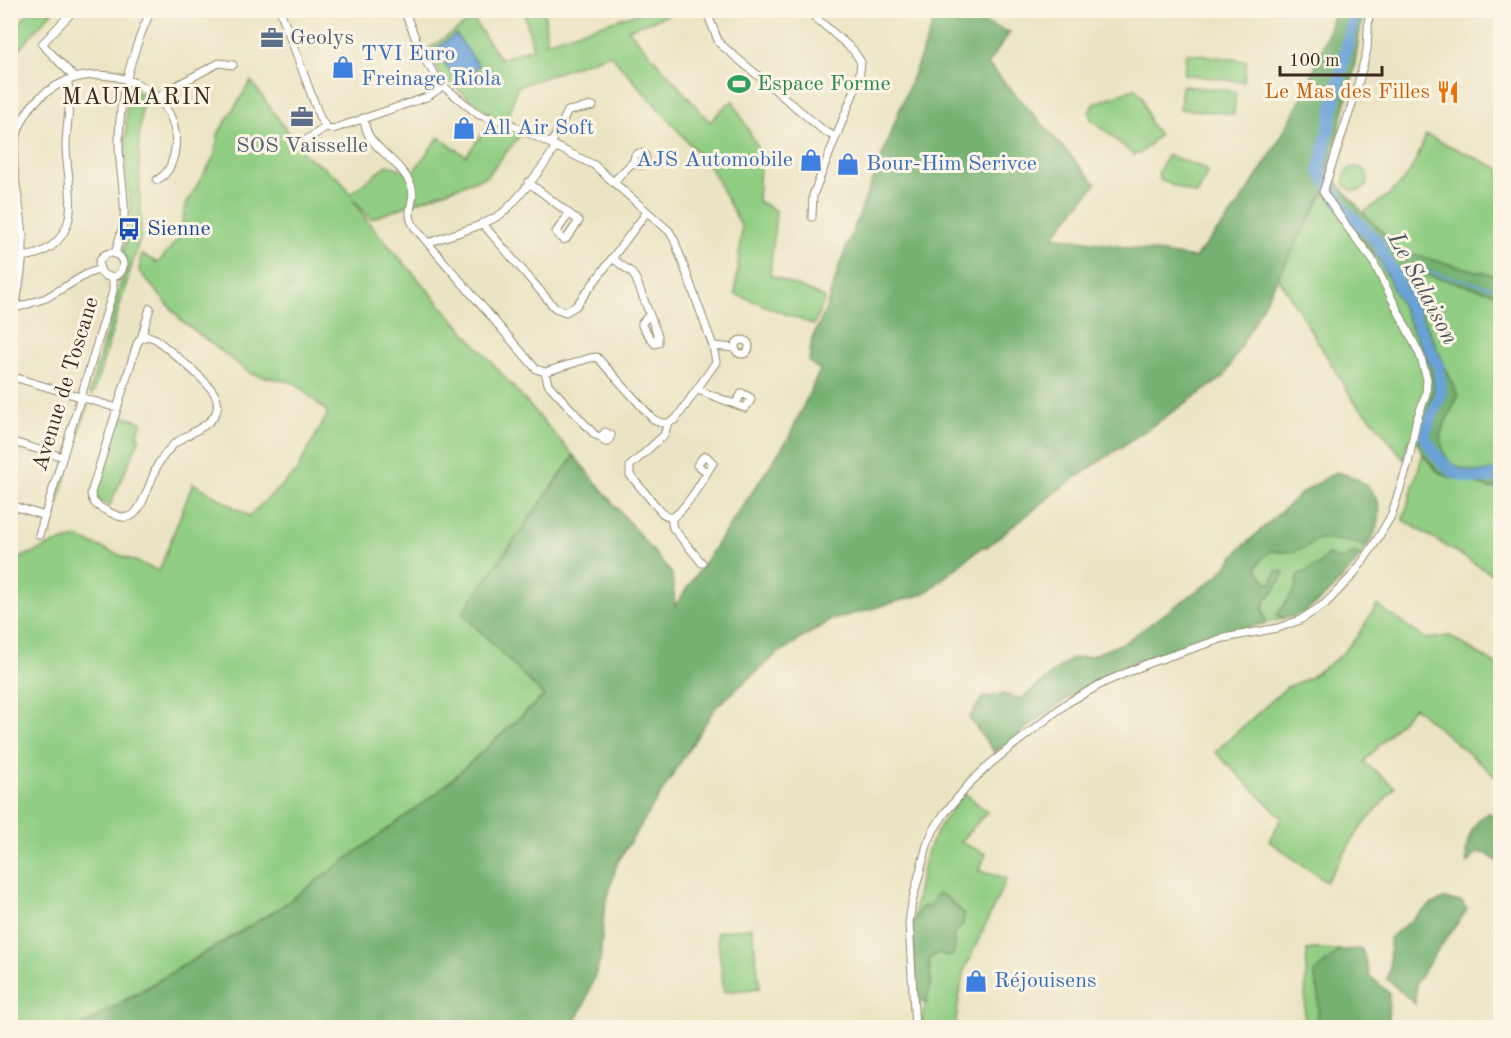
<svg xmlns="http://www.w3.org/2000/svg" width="1511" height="1038" viewBox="0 0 1511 1038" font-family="'Old Standard TT',serif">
<rect width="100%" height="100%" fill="#fcf5e5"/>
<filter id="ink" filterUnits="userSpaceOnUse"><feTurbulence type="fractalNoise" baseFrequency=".0167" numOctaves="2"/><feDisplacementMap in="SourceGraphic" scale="12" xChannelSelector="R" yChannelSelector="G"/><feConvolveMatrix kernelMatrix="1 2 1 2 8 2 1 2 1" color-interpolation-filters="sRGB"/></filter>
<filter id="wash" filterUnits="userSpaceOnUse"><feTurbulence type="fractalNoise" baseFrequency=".008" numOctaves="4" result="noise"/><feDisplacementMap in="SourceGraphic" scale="24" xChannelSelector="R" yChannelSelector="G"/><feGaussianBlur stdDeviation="1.35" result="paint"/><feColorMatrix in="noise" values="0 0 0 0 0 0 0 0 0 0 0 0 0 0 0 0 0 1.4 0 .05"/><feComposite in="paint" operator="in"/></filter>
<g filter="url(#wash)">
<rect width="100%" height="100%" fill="#ebe4c4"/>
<path fill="#91ce83" stroke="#667c50" stroke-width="1.5" d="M30 11H53L11 58V32Z
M524 11H545L546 42 644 11H680L628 29 710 122 725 106 733 101 757 146 760 165 758 201 776 211 770 275 825 298 814 325 735 294 742 228 710 167 610 54 517 87 508 119 521 134 487 176 371 219 352 198 368 222 574 456 462 613 544 695 438 792 278 909 80 1027H11L10 559H18L55 543 78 538 159 571 193 483 249 516 296 472 328 413 295 383 251 374 182 321 139 271 141 254 158 263 179 238 186 204 214 157 219 132 251 81 304 154 339 178 350 194 387 165 413 172 439 137 466 156 489 125V113L478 106 440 74 428 49 473 19 500 59 533 48Z
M1186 53 1247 61 1244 82 1184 74Z
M1182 86 1236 91 1234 114 1180 109Z
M127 88 143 94 139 140 141 235 93 395 89 393 121 281C128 269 129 262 123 251L132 222 125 159Z
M1135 88 1142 96 1150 123 1159 135 1141 153 1134 155 1091 119 1089 113 1093 104Z
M1426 135 1500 169V277L1402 252 1363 213C1401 187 1411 179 1426 135Z
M1167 156H1171L1206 169 1207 173 1198 193 1194 194 1160 180 1158 173Z
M1344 179a12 12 0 1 1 24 0a12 12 0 1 1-24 0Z
M1325 190 1348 223 1380 261 1430 366 1433 388 1418 444 1409 440 1404 459 1371 418 1355 403 1277 275Z
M1401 268 1500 294V468C1485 475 1457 473 1446 457 1442 452 1442 441 1440 434L1458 396Z
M88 403 49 536 45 534 82 405Z
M119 415 142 422 137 436 140 438 110 505 100 502 94 496Z
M1423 454C1427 459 1431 466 1436 470 1451 482 1474 480 1491 489L1500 485V579L1403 520Z
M1318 539 1346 541 1367 546 1360 557 1354 552 1345 560 1324 561 1309 571 1298 575 1296 589 1277 615 1284 619 1266 623C1262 606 1261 603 1275 591L1272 584 1266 582 1256 568 1262 558 1271 550C1290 554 1303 551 1318 539Z
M1377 605 1426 639 1450 636 1500 667V780L1414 707 1364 762 1395 787 1357 833 1326 882 1269 841 1282 818 1215 752 1287 687 1309 678 1340 656 1356 638Z
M965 793 987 812 960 842 986 854 979 871 1007 878 963 973 955 1027H926L921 1021 931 983 929 959 939 952 955 949 953 936 964 914 945 896 929 906 921 908 913 921C918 893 921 860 935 835 943 819 954 806 965 793Z
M752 927 760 988 724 992 717 932Z
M1314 949 1340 950 1314 973 1319 994 1317 1019 1322 1027 1304 1028 1307 950Z"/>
<path fill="#74b171" stroke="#586e48" stroke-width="1.5" d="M938 11H952L1010 32 988 64 1096 184 1053 236 1195 258C1208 241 1224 225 1236 208 1277 148 1316 82 1334 11H1363L1353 75 1328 171 1363 213 1402 252 1500 277V294L1402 269 1458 396 1440 434C1442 441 1442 452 1446 457 1457 473 1485 475 1500 468V485L1491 489 1482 485 1449 477 1436 470 1423 454 1418 444 1433 388 1430 366 1380 261 1348 223 1325 191 1224 377 1061 488 987 547H982L924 594 831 620 778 653 715 708 617 863 604 911 600 961 584 1005 573 1024 566 1028H80L278 909 438 792 544 696 462 613 574 456 672 574 675 606 788 439 820 370 809 362 812 339 826 309 840 264Z
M1336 472C1343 474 1353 476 1359 480 1386 498 1384 522 1367 546L1346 541 1318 539C1303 551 1290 554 1271 551L1262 558 1256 568 1266 582 1272 584 1276 571 1284 572C1280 586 1263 599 1263 608 1262 612 1265 619 1266 623 1209 636 1139 656 1088 686 1055 705 1025 729 995 753L969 718 982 698 1003 694 1021 699 1070 659 1091 656 1125 642 1219 575 1239 550 1300 494Z
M1354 552 1360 557C1346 575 1302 629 1277 615L1296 589 1298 575 1319 565 1327 554C1339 561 1343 562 1354 552Z
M1487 813 1495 815 1500 821V852L1497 861 1485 853H1477L1467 863C1464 844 1471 824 1487 813Z
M937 894 945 896 964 914 963 924 953 936 955 949 952 956 946 957 939 952 929 959 931 983 926 1003 919 1002 915 998 913 921 921 908 929 906Z
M1444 899 1462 902 1467 910 1433 957 1416 983 1415 1004 1387 979 1390 968 1389 938 1432 904Z
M1362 949 1370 976 1389 993 1388 1027H1322L1317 1019 1319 994 1314 973 1340 950Z"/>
<path fill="#6aa2d8" stroke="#52667b" stroke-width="1.5" d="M456 34 479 66 458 82 435 50Z"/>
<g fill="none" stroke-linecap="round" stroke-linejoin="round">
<path stroke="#6aa2d8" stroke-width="2" d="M1389 267 1425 271 1500 289"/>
<path stroke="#6aa2d8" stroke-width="12" d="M1355 10 1319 171 1345 210 1377 241 1439 368 1441 393 1424 435C1441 468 1463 488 1500 474"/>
</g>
</g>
<g filter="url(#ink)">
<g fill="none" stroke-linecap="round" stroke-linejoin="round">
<g stroke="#938771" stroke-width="9">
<path id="minor" d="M74 10 42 44 75 78
M280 10 320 118 326 127 333 129 427 97 443 86
M404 10 424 59 443 86 479 115 508 123 594 165 669 231 674 239 713 346 716 362 676 419 668 423
M706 10 719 43 823 130 835 137
M807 10 853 50 861 62 859 79 813 195 812 217
M158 98 168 90 219 63 233 65
M363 118C365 124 366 131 369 136 380 153 401 164 410 183 419 200 402 209 415 228L536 369 545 372 590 358 597 357 653 419 661 423H668
M306 140 326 127
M551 144 568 111 593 106
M634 159a6 6 0 1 1 12 0a6 6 0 1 1-12 0Z
M528 182 579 221 566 239 563 240 556 232 569 214
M613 182 634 161
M482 223 555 308 566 312 576 306 647 212
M428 243C451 234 480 228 501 214 514 205 548 161 556 146
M99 265a12 12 0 1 1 24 0a12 12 0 1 1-24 0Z
M115 254C118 242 123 230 124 218 126 192 118 166 119 140 119 94 132 52 151 10
M23 256C33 257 41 253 49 248 84 224 66 180 66 145 66 126 73 98 67 80
M612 258 631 272 636 279 658 336V343L655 344 642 326V323L649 315
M13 309 46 298 87 274 100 269
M15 309C19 285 24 260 23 236 20 190 0 149 30 108 39 96 52 87 66 81 116 61 187 93 174 155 171 166 168 174 157 180
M148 336 156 339C169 351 214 384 217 400 222 426 187 431 172 446 167 451 162 458 158 464 152 476 142 512 131 516 122 520 112 513 105 510 97 506 92 503 91 493L137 344 140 339Z
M141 339 150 308
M735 347a7 7 0 1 1 14 0a7 7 0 1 1-14 0Z
M713 346 735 348
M545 372 548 384 595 435 601 437 605 442H608L611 435 605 432 601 437
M10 376 117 408
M698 390 745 408 751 400V398L742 393 735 404
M668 423 664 435 630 466V475L662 513 671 518 673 528 702 563
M10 441 63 457
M10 505 45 516
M671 518C685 512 704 477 713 463L706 456 703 457 697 465 707 472
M39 535 113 291V277
M915 1028 909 923 912 902 927 845 933 831 944 814 971 782 991 763 1067 703 1105 682 1149 663 1224 638 1278 628 1300 620 1325 604 1353 575 1372 548 1391 516 1408 464 1416 422 1426 394 1427 379 1420 355 1372 259 1348 228 1323 192 1356 92 1367 50 1369 10"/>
</g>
<g stroke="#938771" stroke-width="10">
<path id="major" d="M10 12 12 10"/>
</g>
<use href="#minor" stroke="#fff" stroke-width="7"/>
<use href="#major" stroke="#fff" stroke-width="8"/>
</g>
</g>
<defs>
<g id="office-bare" transform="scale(1.8)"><path d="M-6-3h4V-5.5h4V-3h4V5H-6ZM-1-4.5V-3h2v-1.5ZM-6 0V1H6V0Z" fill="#5c6f8a" stroke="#fcf5e5" stroke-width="2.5" paint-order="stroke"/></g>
<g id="shop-bare" transform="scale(1.8)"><path d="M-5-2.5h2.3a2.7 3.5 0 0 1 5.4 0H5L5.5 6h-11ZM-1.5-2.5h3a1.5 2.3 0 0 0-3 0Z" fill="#3f7fe0" stroke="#fcf5e5" stroke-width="2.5" paint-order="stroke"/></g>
<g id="stadium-bare" transform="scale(1.8)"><path d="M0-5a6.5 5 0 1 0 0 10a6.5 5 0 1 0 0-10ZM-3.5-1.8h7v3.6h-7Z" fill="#2e9e5b" stroke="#fcf5e5" stroke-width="2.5" paint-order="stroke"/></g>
<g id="restaurant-bare" transform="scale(1.8)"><path d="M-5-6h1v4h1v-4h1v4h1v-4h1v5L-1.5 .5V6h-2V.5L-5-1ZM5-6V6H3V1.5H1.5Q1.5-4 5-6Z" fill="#e8710a" stroke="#fcf5e5" stroke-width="2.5" paint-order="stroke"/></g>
<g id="bus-bare" transform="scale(1.8)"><path d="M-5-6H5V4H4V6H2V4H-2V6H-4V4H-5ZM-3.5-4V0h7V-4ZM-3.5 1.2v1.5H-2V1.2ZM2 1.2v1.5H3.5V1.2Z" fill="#1a4fb4" stroke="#fcf5e5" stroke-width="2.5" paint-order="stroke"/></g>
</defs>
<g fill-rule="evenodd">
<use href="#office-bare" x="272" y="38"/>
<use href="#shop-bare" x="343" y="67"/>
<use href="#stadium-bare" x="739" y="84"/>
<use href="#restaurant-bare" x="1448" y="92"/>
<use href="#office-bare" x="302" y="117"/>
<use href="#shop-bare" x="464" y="128"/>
<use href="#shop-bare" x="811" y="160"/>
<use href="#shop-bare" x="848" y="164"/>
<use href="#bus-bare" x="129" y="229"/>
<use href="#shop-bare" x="976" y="981"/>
</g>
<g text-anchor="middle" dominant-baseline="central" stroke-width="6" stroke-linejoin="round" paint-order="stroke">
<g font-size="22" fill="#4e5e75" stroke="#fcf5e5" text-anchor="start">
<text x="290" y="38">Geolys</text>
<text x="302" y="146" text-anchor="middle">SOS Vaisselle</text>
</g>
<g font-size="22" fill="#366cbe" stroke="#fcf5e5" text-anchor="start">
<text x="361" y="54">TVI Euro<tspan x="361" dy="25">Freinage Riola</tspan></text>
<text x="482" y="128">All Air Soft</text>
<text x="793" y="160" text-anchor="end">AJS Automobile</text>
<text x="866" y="164">Bour-Him Serivce</text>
<text x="994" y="981">Réjouisens</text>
</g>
<g font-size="22" fill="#27864d" stroke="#fcf5e5" text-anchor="start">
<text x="757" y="84">Espace Forme</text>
</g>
<g font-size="22" fill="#c56008" stroke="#fcf5e5" text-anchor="end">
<text x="1430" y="92">Le Mas des Filles</text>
</g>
<g font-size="22" fill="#164399" stroke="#fcf5e5" text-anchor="start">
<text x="147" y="229">Sienne</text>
</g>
<g font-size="22" fill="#3b2a1e" stroke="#fcf5e5">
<text transform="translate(66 384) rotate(-73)">Avenue de Toscane</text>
</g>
<g font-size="24" letter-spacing="1.5" fill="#3b2a1e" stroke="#fcf5e5">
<text x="137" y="98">MAUMARIN</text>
</g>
<g font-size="24" font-style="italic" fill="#4b545f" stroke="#fcf5e5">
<text transform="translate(1422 289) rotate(62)">Le Salaison</text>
</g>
</g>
<rect width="1511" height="1038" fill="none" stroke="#fcf5e5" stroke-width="36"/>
<path d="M1280 66v9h102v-9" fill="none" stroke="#3b2a1e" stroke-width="3"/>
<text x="1289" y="66" font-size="18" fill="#3b2a1e" stroke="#fcf5e5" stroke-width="4.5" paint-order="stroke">100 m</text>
</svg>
